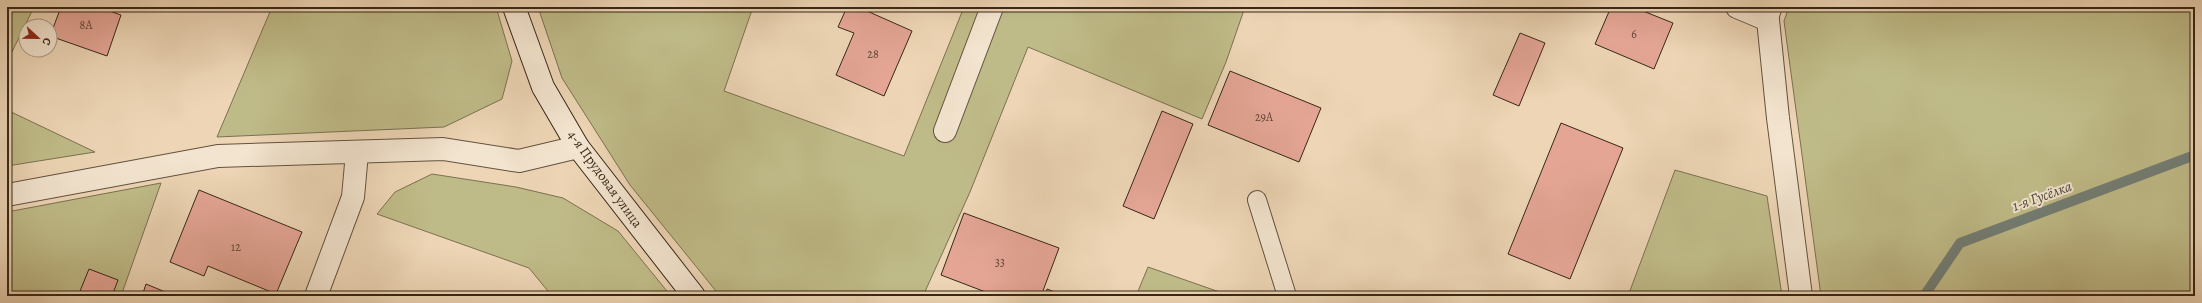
<svg xmlns="http://www.w3.org/2000/svg" width="2202" height="303" viewBox="0 0 2202 303" font-family="Alegreya,serif">
<rect width="100%" height="100%" fill="#edd5b5"/>
<filter id="stains"><feTurbulence type="fractalNoise" baseFrequency=".005" numOctaves="4"/><feColorMatrix values="0 0 0 0 .2 0 0 0 0 .09 0 0 0 0 .02 0 0 0 .5 -.17"/></filter>
<radialGradient id="worn" r=".72"><stop offset=".6" stop-color="#630" stop-opacity="0"/><stop offset="1" stop-color="#630" stop-opacity=".3"/></radialGradient>
<path fill="#bfbb88" stroke="#7b7150" d="M7 7H34L7 62Z
M272 7H496L512 61 502 99 444 127 217 137Z
M538 7H753L724 91 904 156 964 7H1245L1226 62 1202 119 1028 47 970 192 923 296H720L630 185 562 78Z
M1789 7H2195V296H1821L1784 21Z
M7 110 95 152 7 166Z
M1675 170 1767 196 1782 296H1628Z
M432 174 516 187 563 198 618 231 671 296H552L529 268 377 214 395 192Z
M161 183 121 296H7V212Z
M1148 267 1231 296H1136Z"/>
<g fill="none" stroke-linecap="round" stroke-linejoin="round">
<path stroke="#727e75" stroke-width="10" d="M1924 296 1960 243 2195 155"/>
</g>
<path fill="#e4a595" stroke="#372718" d="M61 7H98L121 15 107 56 50 36Z
M847 7H858L912 31 884 96 836 75 854 33 838 27Z
M1611 7H1633L1673 23 1654 69 1595 44Z
M1520 33 1545 43 1519 106 1493 95Z
M1230 71 1321 108 1299 162 1208 125Z
M1162 111 1193 124 1154 219 1123 206Z
M1561 123 1623 148 1570 279 1508 254Z
M199 190 302 232 276 294 208 266 204 276 170 262Z
M964 213 1059 248 1041 296H996L941 275Z
M89 269 118 280 112 296H78Z
M146 284 175 296H142Z
M1047 289 1065 296H1045Z"/>
<g fill="none" stroke-linecap="round" stroke-linejoin="round">
<g stroke="#64523f" stroke-width="20">
<path id="lane" d="M1768 20 1773 7
M1257 200 1287 296"/>
</g>
<g stroke="#64523f" stroke-width="24">
<path id="street" d="M1737 7 1768 20 1778 118 1801 296
M945 131 992 7
M7 195 218 156 443 149 519 161 578 147
M316 296 353 197 357 153"/>
</g>
<g stroke="#372718" stroke-width="24">
<path id="secondary" d="M514 7 543 87 578 147 694 296"/>
</g>
<use href="#lane" stroke="#f3e4cf" stroke-width="18"/>
<use href="#street" stroke="#f3e4cf" stroke-width="22"/>
<use href="#secondary" stroke="#f3e4cf" stroke-width="22"/>
</g>
<g text-anchor="middle" dominant-baseline="central" stroke-width="4" stroke-linejoin="round" paint-order="stroke">
<g font-size="12" fill="#624637">
<text x="86" y="25">8А</text>
<text x="1634" y="34">6</text>
<text x="873" y="54">28</text>
<text x="1264" y="117">29А</text>
<text x="236" y="247">12</text>
<text x="1000" y="262">33</text>
</g>
<g font-size="14" fill="#372718" stroke="#f3e4cf">
<text transform="translate(605 179) rotate(54)">4-я Прудовая улица</text>
</g>
<g font-size="15" font-style="italic" fill="#504b3f" stroke="#f3e4cf">
<text transform="translate(2042 196) rotate(-20)">1-я Гусёлка</text>
</g>
</g>
<rect width="2202" height="303" fill="none" stroke="#edd5b5" stroke-width="24"/>
<rect x="8" y="8" width="2186" height="287" fill="none" stroke="#372718" stroke-width="2"/>
<rect x="12" y="12" width="2178" height="279" fill="none" stroke="#372718"/>
<g transform="translate(38 38) rotate(112)"><circle r="19" fill="#f3e4cf" stroke="#a89886"/>
<path d="M0-3L7 15L0 10L-7 15Z" fill="#8f2418"/>
<text y="-6" font-size="11" font-weight="bold" text-anchor="middle" fill="#372718">С</text>
</g>
<rect width="100%" height="100%" filter="url(#stains)"/>
<rect width="100%" height="100%" fill="url(#worn)"/>
</svg>
